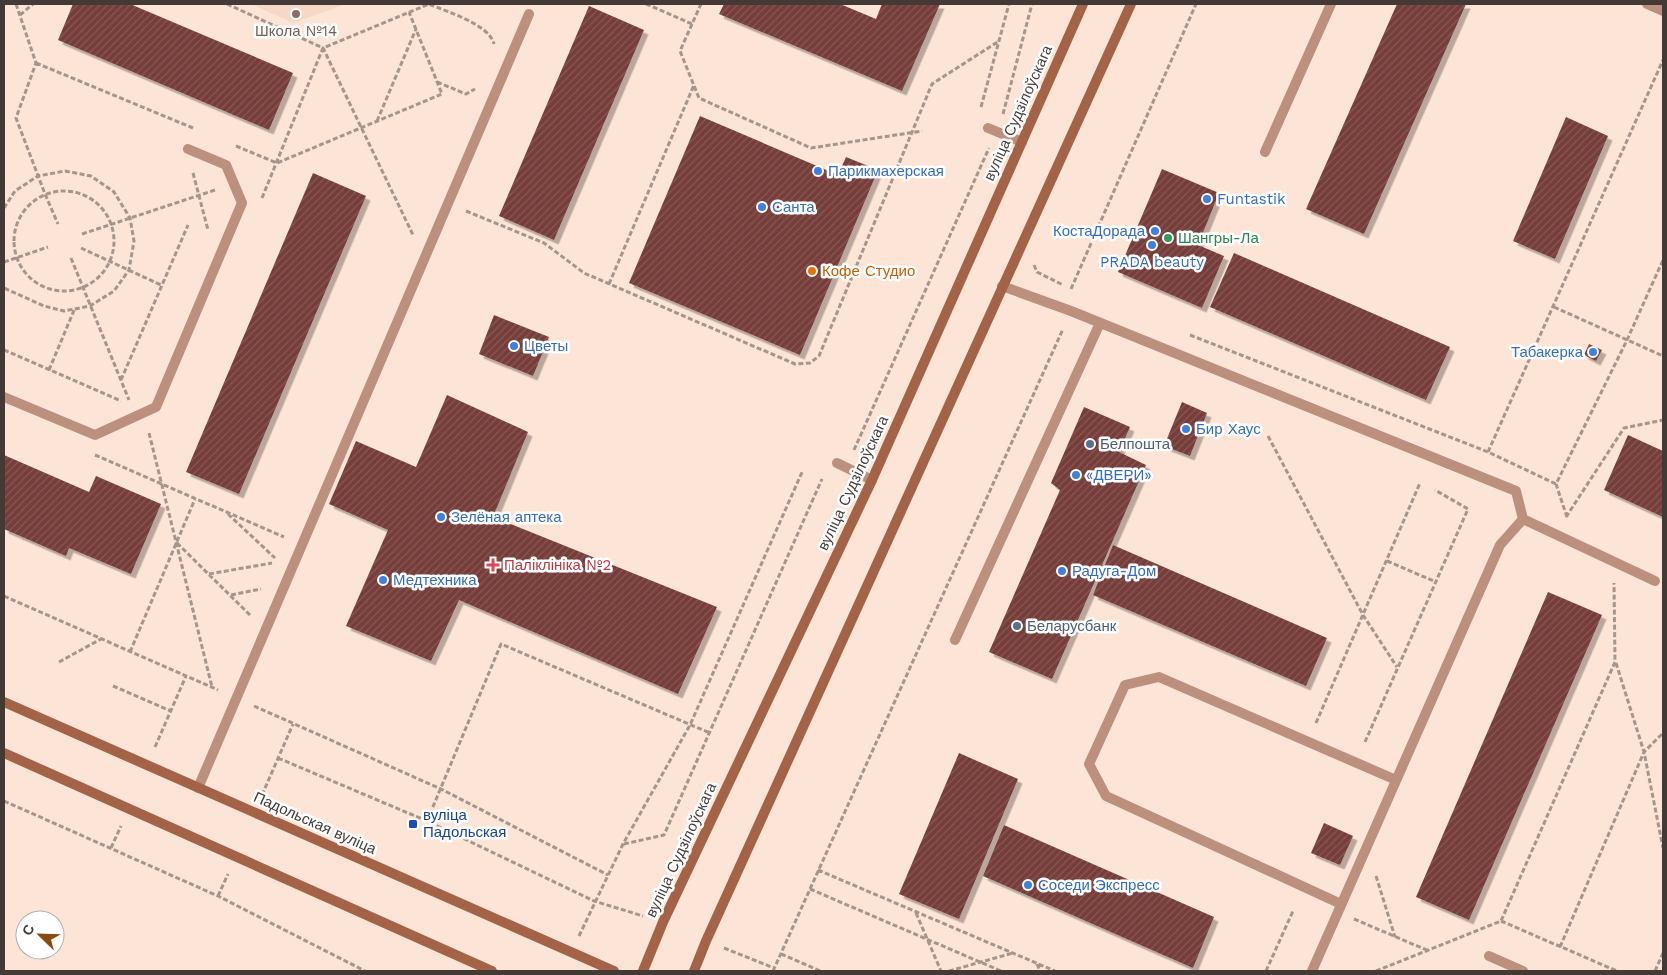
<svg xmlns="http://www.w3.org/2000/svg" width="1667" height="975" viewBox="0 0 1667 975" font-family="'Work Sans',sans-serif">
<defs>
<pattern id="building-hatch" width="6" height="6" patternUnits="userSpaceOnUse" patternTransform="scale(1.25)"><rect width="6" height="6" fill="#763e3b"/><path d="M-1 1l2-2M0 6l6-6M5 7l2-2" fill="none" stroke="#865956"/></pattern>
<filter id="shadow"><feDropShadow dx="4.5" dy="4.5" stdDeviation="0" flood-color="#0004"/></filter>
</defs>
<rect width="100%" height="100%" fill="#fce4d7"/>
<path fill="#f7d8c7" d="M251 4H346L293 23Z"/>
<path fill="url(#building-hatch)" filter="url(#shadow)" d="M73 4H130L293 73 269 130 58 40Z
M724 4H840L876 19 882 4H940L902 91 719 14Z
M1397 4H1466L1364 234 1306 209Z
M589 6 644 30 554 240 499 216Z
M700 116 838 175 846 157 878 170 800 355 629 283Z
M1566 117 1608 136 1555 259 1513 241Z
M1162 169 1219 193 1198 245 1224 256 1202 308 1118 272Z
M313 173 366 196 239 494 186 472Z
M1234 253 1450 347 1426 400 1210 307Z
M494 315 549 337 533 376 479 354Z
M1589 344 1602 350 1596 361 1584 355Z
M447 395 528 432 493 517 717 607 678 694 459 600 431 661 346 626 388 530 329 504 356 441 416 467Z
M1182 402 1207 413 1190 456 1164 446Z
M1084 407 1130 427 1119 452 1146 465 1052 679 989 652 1060 490 1051 483Z
M1628 435 1663 451V517L1604 490Z
M4 455 89 492 96 476 161 504 131 574 69 548 66 556 4 529Z
M1113 545 1327 638 1306 686 1093 595Z
M1548 592 1602 615 1469 920 1416 897Z
M959 753 1018 779 959 919 899 894Z
M1324 823 1353 836 1340 865 1311 853Z
M1004 825 1214 917 1193 968 983 876Z"/>
<g fill="none" stroke-linecap="round" stroke-linejoin="round">
<path stroke="#a6958c" stroke-width="3" stroke-dasharray="5 2.5" stroke-linecap="butt" d="M16 4 36 63 16 118 45 194 58 224
M227 4 323 48 413 235
M646 4 692 24 701 4
M20 15 33 4
M692 24 680 51 699 98 811 148 922 131
M36 63 193 128
M437 82 466 94 475 89
M981 107 1009 4
M1003 114 1032 4
M377 121 416 29
M236 146 277 163 442 94 409 12
M193 173 208 230
M14 241a50 50 0 1 1 100 0a50 50 0 1 1-100 0Z
M262 198 323 48 429 4C447 12 489 24 494 44
M4 208 15 191 38 176 65 171 91 176 114 192 130 218 134 241 129 270 114 291 90 306 64 311 44 306 4 288
M466 211 544 243 584 273 795 364 810 363 819 356 932 84 999 41
M82 234 215 190
M81 248 161 285
M71 258 129 400
M4 262 48 247
M1034 265 1037 272 1063 285
M609 284 694 85
M1071 289 1196 4
M1554 307 1663 356
M1190 335 1488 452 1556 484
M4 350 121 401
M49 370 75 308
M121 380 188 225
M149 433 212 687
M1268 436 1363 615 1397 667
M854 450 989 148
M1488 452 1663 60
M95 455 284 537
M228 514 275 558
M1566 517 1624 428 1663 420
M1567 517 1556 484 1627 340 1663 260
M177 543 251 616
M1387 561 1436 582
M209 574 272 563
M231 595 261 589
M4 596 218 690
M130 652 195 499
M59 662 101 639
M1616 663 1644 752 1663 848
M113 686 171 711
M254 706 441 789 608 875
M1316 723 1420 483
M1365 742 1468 509 1435 490
M155 747 186 676
M278 758 427 821 594 901 643 916
M262 795 293 724
M4 801 218 896 365 971
M427 821 501 644 710 733
M624 844 664 835 822 479
M111 848 121 826
M818 870 1055 971
M1376 876 1395 937
M810 889 1001 971
M218 896 228 874
M916 913 941 971
M1354 919 1429 951
M1501 921 1617 971
M579 936 623 844 690 725 803 470
M1560 947 1644 752 1663 733
M724 948 774 968
M781 954 820 971
M1037 964 1040 971
M773 971 1063 329
M949 971 1013 953
M1266 971 1293 911
M1376 971 1501 921 1615 662 1614 583
M1655 971 1663 953"/>
<path stroke="#bd8f7d" stroke-width="10" d="M1647 4 1663 11
M988 128 1022 142
M1265 152 1331 4
M1002 286 1071 311 1516 491 1523 519 1500 545 1312 971
M4 397 95 435 156 407 242 203 226 165 188 149
M837 463 872 480
M1523 519 1655 581
M955 640 1100 323
M198 788 529 14
M1341 904 1106 796 1089 764 1125 685 1159 677 1396 780
M1489 956 1523 971"/>
<path stroke="#a46347" stroke-width="10" d="M4 702 614 971
M4 753 492 971
M643 971 663 922 872 480 1083 4
M694 971 706 941 1131 4"/>
</g>
<circle fill="#8d6e63" stroke="#fff" stroke-width="2" cx="296" cy="14" r="5"/>
<g fill="#3f7fe0" stroke="#fff" stroke-width="2">
<circle cx="818" cy="171" r="5"/>
<circle cx="1207" cy="199" r="5"/>
<circle cx="762" cy="207" r="5"/>
<circle cx="1155" cy="231" r="5"/>
<circle cx="1152" cy="245" r="5"/>
<circle cx="514" cy="346" r="5"/>
<circle cx="1593" cy="352" r="5"/>
<circle cx="1186" cy="429" r="5"/>
<circle cx="1076" cy="475" r="5"/>
<circle cx="441" cy="517" r="5"/>
<circle cx="1062" cy="571" r="5"/>
<circle cx="383" cy="580" r="5"/>
<circle cx="1028" cy="885" r="5"/>
</g>
<circle fill="#2e9e5b" stroke="#fff" stroke-width="2" cx="1168" cy="238" r="5"/>
<circle fill="#e8710a" stroke="#fff" stroke-width="2" cx="812" cy="271" r="5"/>
<g fill="#5c6f8a" stroke="#fff" stroke-width="2">
<circle cx="1090" cy="444" r="5"/>
<circle cx="1017" cy="626" r="5"/>
</g>
<path fill="#e0444e" stroke="#fff" stroke-width="2" d="M490.5 557.5h5v5h5v5h-5v5h-5v-5h-5v-5h5z"/>
<rect fill="#1a4fb4" stroke="#fff" stroke-width="2" x="408" y="819" width="10" height="10" rx="2.5"/>
<g text-anchor="middle" dominant-baseline="central" stroke-width="5" stroke-linejoin="round" paint-order="stroke">
<g font-size="15" fill="#785e54" stroke="#fff">
<text x="296" y="31">Школа №14</text>
</g>
<g font-size="15" fill="#433a35" stroke="#fff">
<text transform="translate(1018 113) rotate(-66)">вуліца Судзілоўскага</text>
<text transform="translate(853 483) rotate(-65)">вуліца Судзілоўскага</text>
<text transform="translate(315 823) rotate(24)">Падольская вуліца</text>
<text transform="translate(681 850) rotate(-65)">вуліца Судзілоўскага</text>
</g>
<g font-size="15" fill="#366cbe" stroke="#fff" text-anchor="start">
<text x="828" y="171">Парикмахерская</text>
<text x="1217" y="199">Funtastik</text>
<text x="772" y="207">Санта</text>
<text x="1145" y="231" text-anchor="end">КостаДорада</text>
<text x="1152" y="262" text-anchor="middle">PRADA beauty</text>
<text x="524" y="346">Цветы</text>
<text x="1583" y="352" text-anchor="end">Табакерка</text>
<text x="1196" y="429">Бир Хаус</text>
<text x="1086" y="475">«ДВЕРИ»</text>
<text x="451" y="517">Зелёная аптека</text>
<text x="1072" y="571">Радуга-Дом</text>
<text x="393" y="580">Медтехника</text>
<text x="1038" y="885">Соседи Экспресс</text>
</g>
<g font-size="15" fill="#27864d" stroke="#fff" text-anchor="start">
<text x="1178" y="238">Шангры-Ла</text>
</g>
<g font-size="15" fill="#c56008" stroke="#fff" text-anchor="start">
<text x="822" y="271">Кофе Студио</text>
</g>
<g font-size="15" fill="#4e5e75" stroke="#fff" text-anchor="start">
<text x="1100" y="444">Белпошта</text>
<text x="1027" y="626">Беларусбанк</text>
</g>
<g font-size="15" fill="#be3a42" stroke="#fff" text-anchor="start">
<text x="504" y="565">Паліклініка №2</text>
</g>
<g font-size="15" fill="#164399" stroke="#fff" text-anchor="start">
<text x="423" y="815">вуліца<tspan x="423" dy="17">Падольская</tspan></text>
</g>
</g>
<rect width="1667" height="975" fill="none" stroke="#433a35" stroke-width="10"/>
<g transform="translate(40 935) rotate(293)"><circle r="24" fill="#ffffff" stroke="#b4b0ae"/>
<path d="M0-4L9 19L0 12L-9 19Z" fill="#8a4b10"/>
<text y="-8" font-size="14" font-weight="bold" text-anchor="middle" fill="#433a35">С</text>
</g>
</svg>
